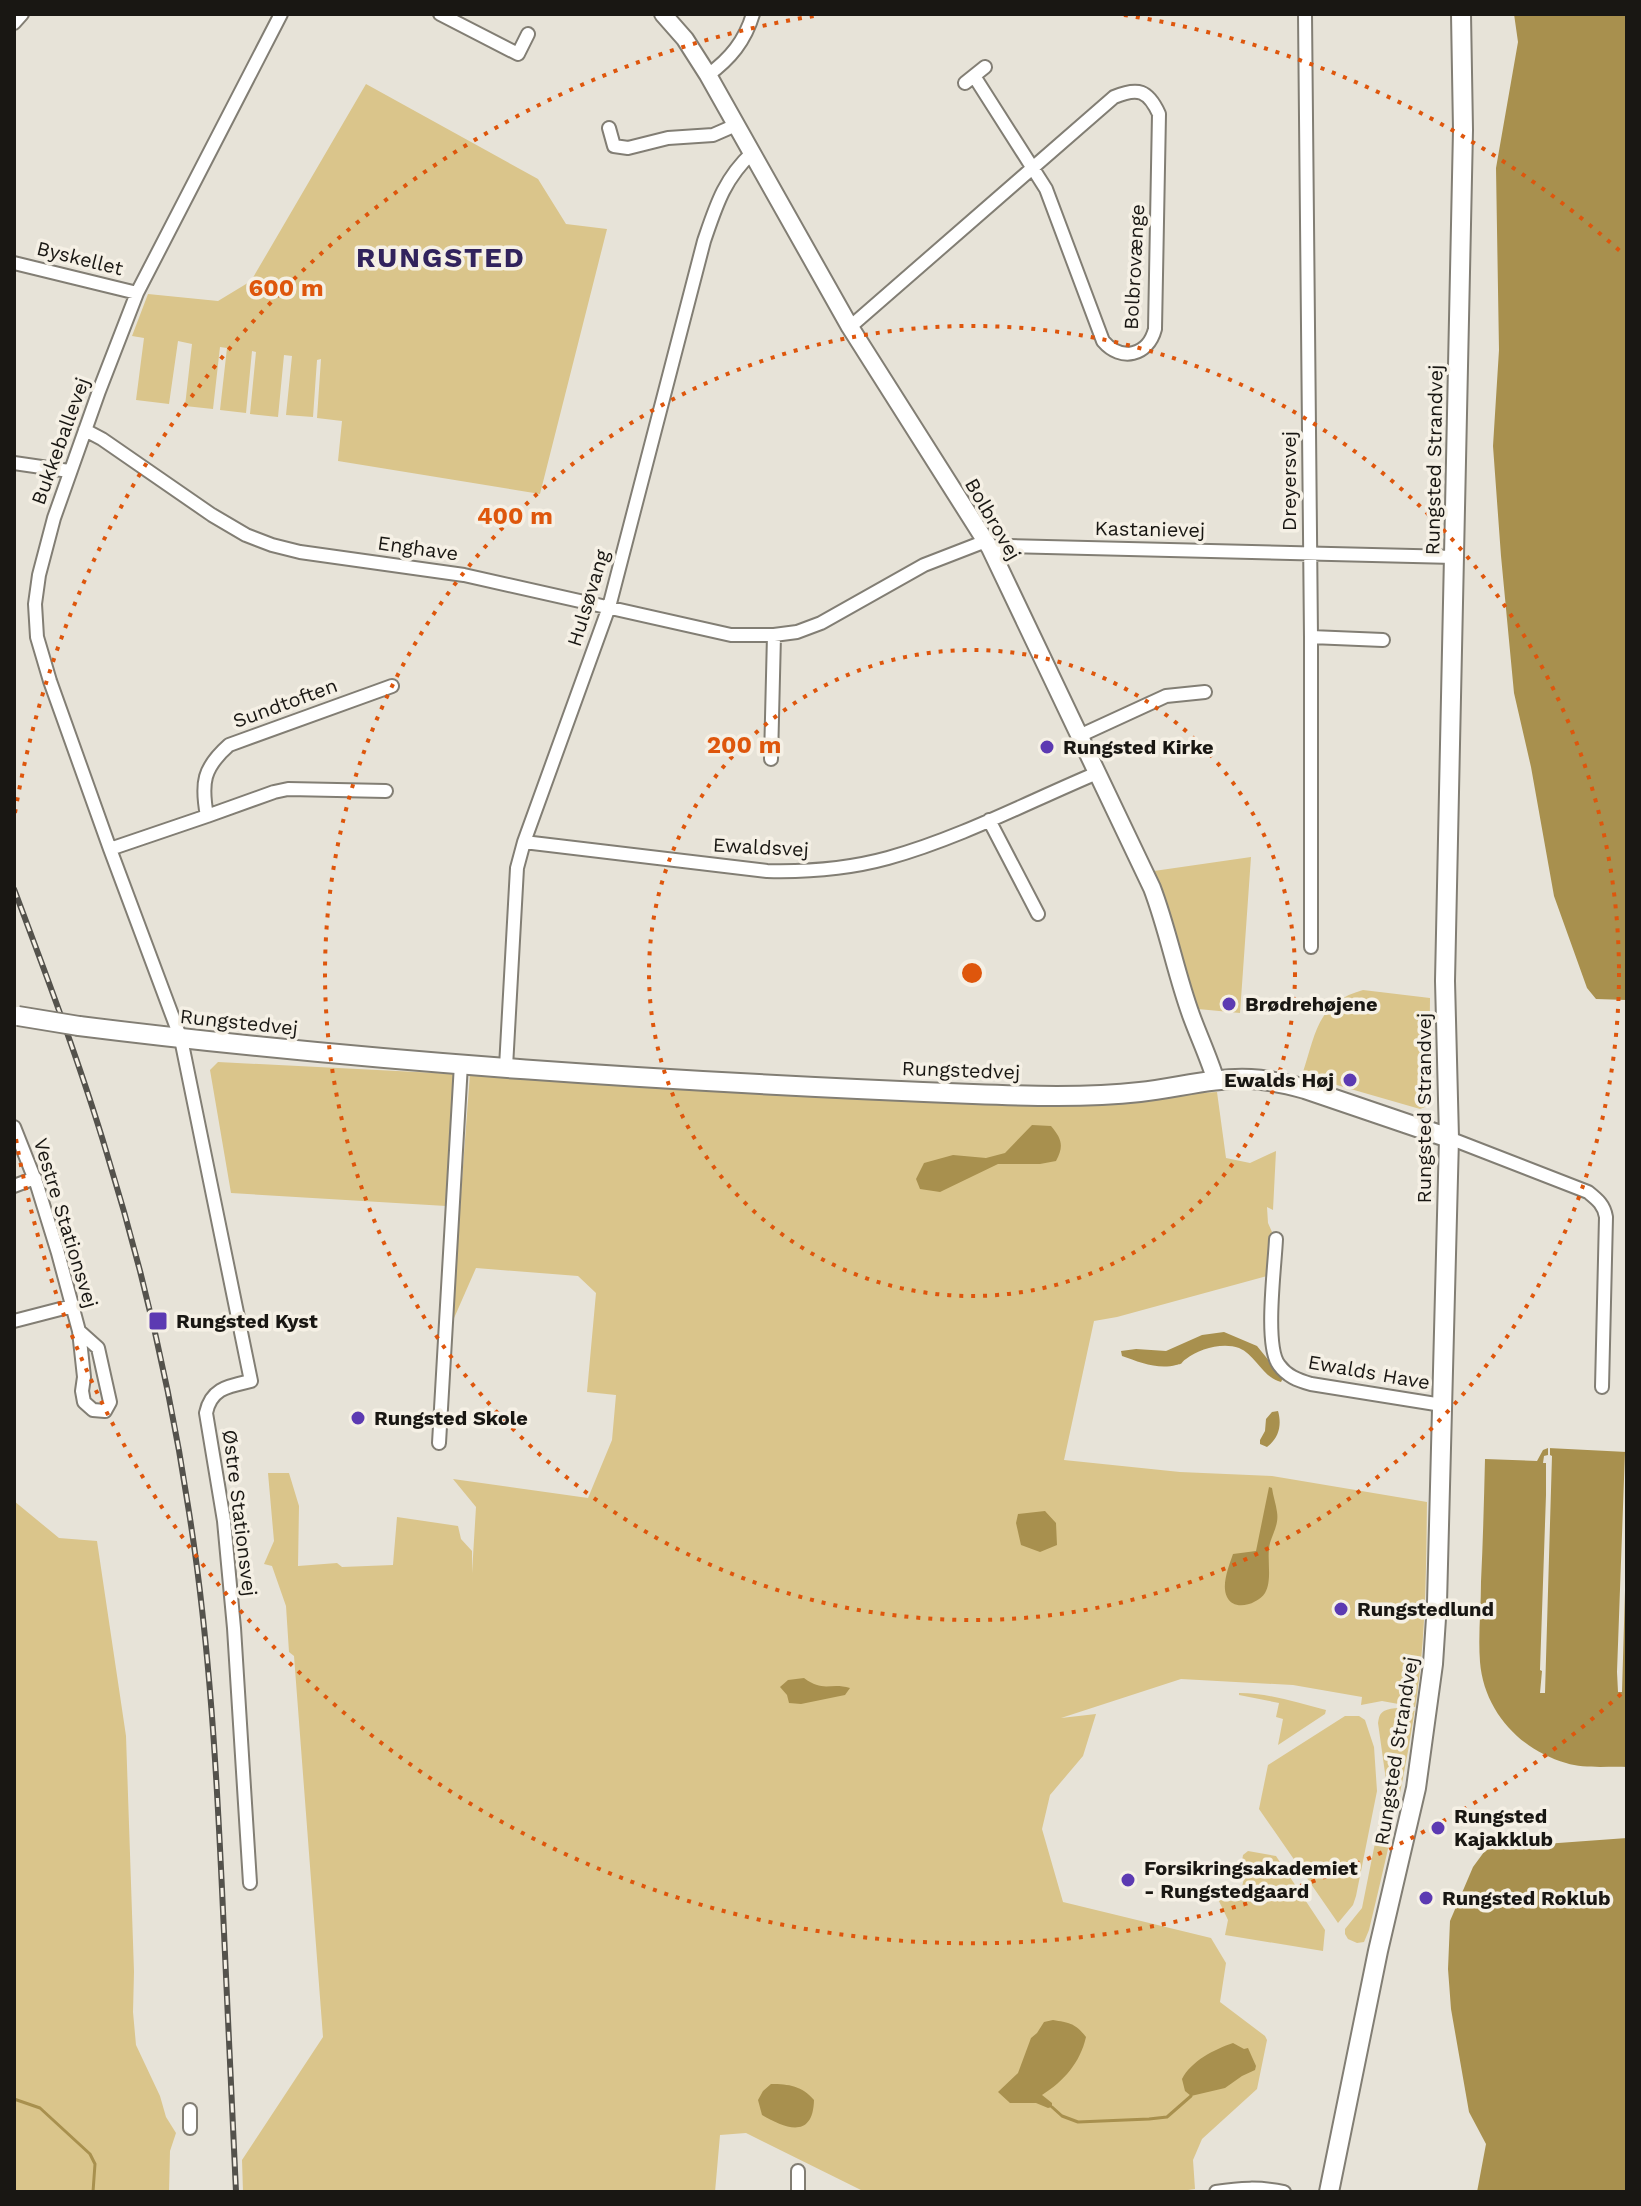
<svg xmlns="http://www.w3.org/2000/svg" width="1641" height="2206" viewBox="0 0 1641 2206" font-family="'Work Sans',sans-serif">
<rect width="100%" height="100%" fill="#e7e3d8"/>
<path fill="#dac58b" d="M366 84 538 179 566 224 607 229 540 494 338 461 342 421 317 418 321 359 317 360 313 417 286 415 292 356 284 355 278 417 250 414 256 352 252 351 246 413 220 410 227 348 220 347 213 409 185 406 192 344 178 341 169 404 136 400 144 338 132 336 148 294 218 301 251 281Z
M1251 857 1240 1013 1198 1009 1154 871Z
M1363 990 1430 998 1429 1101 1425 1107 1420 1109 1302 1075C1316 1034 1316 1003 1363 990Z
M218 1062 456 1074 446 1206 231 1193 210 1070Z
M470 1074 644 1083 882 1100 1032 1103 1217 1092 1226 1158 1250 1163 1276 1151 1273 1210 1267 1207 1268 1223 1272 1232 1267 1276 1117 1317 1094 1321 1064 1460 1180 1472 1272 1476 1427 1502C1426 1573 1426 1645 1414 1715 1403 1787 1386 1859 1369 1930L1364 1942 1357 1943 1348 1939 1345 1934V1929L1362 1908 1382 1808 1386 1780 1378 1723C1379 1718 1379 1714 1384 1711 1392 1707 1408 1707 1415 1712V1707L1382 1701 1361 1705 1362 1697 1293 1685 1181 1679 1061 1718 1096 1714 1083 1756 1050 1795 1042 1829 1063 1902 1211 1938 1226 1963 1220 2002 1265 2036 1267 2040 1257 2089 1202 2139 1193 2160 1195 2189 1174 2192H865L746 2133 720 2135 715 2192H243L242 2160 323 2037 294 1656 289 1652 286 1606 272 1566 264 1564 274 1541 268 1473H289L299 1506 298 1566 337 1563 342 1567 393 1565 397 1517 458 1526 461 1539 472 1551V1573L476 1507 453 1479 588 1498 612 1440 616 1395 587 1392 596 1293 578 1276 476 1268 451 1325Z
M14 1501 59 1538 97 1541 126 1736 134 1972 133 2012 136 2045 160 2096 166 2117 176 2133 170 2151 169 2192H14Z
M1239 1693C1270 1693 1297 1703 1326 1710L1325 1714 1278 1745 1283 1719 1276 1717 1279 1703 1239 1695Z
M1345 1716H1359L1365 1720 1374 1747 1377 1791 1356 1896 1353 1905 1338 1923 1259 1809 1268 1765Z
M1248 1851 1276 1856 1325 1930 1323 1951 1225 1935 1228 1920 1217 1897 1233 1898 1241 1891 1247 1866V1863L1242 1861 1243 1855Z"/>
<path fill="#a8904e" d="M1514 14H1627V1000L1596 999 1587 988 1554 896 1531 767 1514 693 1501 556 1493 446 1499 350 1496 168 1518 42Z
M1032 1125 1051 1126C1062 1139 1064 1146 1056 1161L1040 1164H998L940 1192 920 1189 916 1179 924 1163 953 1155 986 1158 1005 1153Z
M1224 1332 1257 1346 1283 1378 1281 1382C1263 1378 1256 1355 1239 1348 1222 1342 1199 1349 1186 1359 1179 1364 1185 1363 1176 1365 1158 1370 1139 1362 1122 1356L1121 1351 1136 1349 1166 1351 1202 1335Z
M1278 1411C1282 1425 1279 1438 1267 1447L1260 1444V1440L1265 1431 1266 1419 1272 1412Z
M1548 1448 1627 1452V1767C1608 1766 1585 1769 1566 1763 1520 1750 1484 1711 1480 1662 1478 1636 1481 1609 1481 1582 1483 1541 1484 1500 1485 1459L1537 1461 1543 1450Z
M1269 1487 1272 1488C1273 1496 1276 1504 1277 1512 1279 1524 1273 1533 1270 1543 1266 1558 1273 1579 1265 1593 1258 1604 1234 1612 1227 1597 1221 1585 1229 1566 1233 1554L1256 1551Z
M1045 1511 1056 1523 1057 1545 1040 1552 1021 1545 1016 1523 1018 1514Z
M804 1678C824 1693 830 1682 850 1688L845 1695 801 1704 789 1703 787 1695 780 1687 788 1680Z
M1627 1838V2192H1477L1486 2144 1469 2112 1451 2009 1448 1969 1450 1921 1473 1867 1484 1852 1490 1848Z
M1053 2020C1070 2023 1075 2023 1086 2037 1080 2063 1064 2081 1042 2095L1052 2103V2107L1048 2108 1036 2103H1010L998 2092 1018 2073 1031 2038 1037 2033 1044 2022Z
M1233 2043 1244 2049 1248 2048 1256 2066 1255 2070 1242 2076 1225 2088 1191 2096 1185 2091 1182 2079C1191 2061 1215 2049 1233 2043Z
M771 2084C789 2084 802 2086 814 2100 813 2139 786 2129 762 2115L758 2100 763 2091Z"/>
<path fill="#e7e3d8" d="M1548 1448H1550V1455L1552 1456 1545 1693H1540L1542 1671 1540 1670 1546 1495V1463H1543L1544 1456 1548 1455Z
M1625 1452H1627V1523L1622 1692H1618L1617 1672Z"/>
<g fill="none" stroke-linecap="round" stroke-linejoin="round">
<path stroke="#a8904e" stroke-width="3" d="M14 2099 40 2108 90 2154 95 2164 93 2192
M1052 2107 1062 2116 1078 2122 1149 2119 1167 2117 1191 2096"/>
<g stroke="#827e74" stroke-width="16">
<path id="minor" d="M440 14 518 54 528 34
M1305 14 1311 637V947
M14 23 22 14
M708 75C730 59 745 41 753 14
M965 83 985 67
M609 128 614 146 628 148 668 138 713 135 736 125
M14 263 137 293
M850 327 1114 97C1138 87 1148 90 1159 114L1155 329C1148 356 1121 362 1103 341L1046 189 974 76
M85 430 102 439 212 515 246 535 272 545 300 552 464 575 731 635H774L797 632 821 623 924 565 986 541
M14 463 69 471
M990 548 1010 546 1454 557
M1311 637 1383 640
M1079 736 1166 696 1205 692
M771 759 774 635
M207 816 274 792 288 789 386 791
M989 820 1038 914
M524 842 767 871C808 872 848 869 888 858 960 838 1028 802 1097 773
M110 849 207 816C201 783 203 768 229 745L392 686
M506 1067 517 868 524 842 609 607 704 241C716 206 724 179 752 153
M14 1127 37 1185 58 1253 79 1331 84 1377 82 1391 84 1402 93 1410 105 1411 110 1402 98 1348 79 1331
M1449 1138 1588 1192C1598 1200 1604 1205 1606 1217L1602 1387
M14 1186 35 1178
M1276 1239C1275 1265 1264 1346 1279 1365 1287 1376 1297 1380 1311 1384L1442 1405
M14 1321 72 1306
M439 1443 461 1064
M250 1883 234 1628 224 1521 206 1413C211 1388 229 1386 251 1381L181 1039 110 849 50 681 37 637 35 604 39 575 54 518 99 391 137 293 281 14
M190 2128V2110
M798 2192V2171
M1216 2192C1240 2188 1260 2187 1284 2192"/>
</g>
<g stroke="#827e74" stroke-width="20">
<path id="tertiary" d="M663 14 685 39 708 75 850 327 990 548 1152 888C1168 930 1176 974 1191 1015 1199 1037 1209 1058 1216 1081"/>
</g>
<g stroke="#827e74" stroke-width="22">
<path id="secondary" d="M79 1026C375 1063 675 1082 973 1094 1027 1096 1087 1098 1140 1092 1177 1088 1214 1077 1251 1079 1270 1080 1287 1084 1305 1089L1449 1138
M1329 2192 1378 1951 1416 1788 1433 1664 1437 1603 1449 1138 1445 981 1463 130 1461 14"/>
</g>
<use href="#minor" stroke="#fff" stroke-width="12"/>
<use href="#tertiary" stroke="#fff" stroke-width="16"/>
<use href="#secondary" stroke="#fff" stroke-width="18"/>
<g stroke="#54524c" stroke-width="6">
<path id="rail" d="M14 889C47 977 80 1064 107 1154 143 1271 171 1391 189 1512 210 1645 217 1778 223 1911 227 2005 232 2098 236 2192"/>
</g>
<use href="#rail" stroke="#f5f0e5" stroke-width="3" stroke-dasharray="9" stroke-linecap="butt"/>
<g stroke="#827e74" stroke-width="22" stroke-linecap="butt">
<path id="secondary-bridge" d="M18 1016 79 1026"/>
</g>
<use href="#secondary-bridge" stroke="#fff" stroke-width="18"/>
</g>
<g fill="none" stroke="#de560c" stroke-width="4" stroke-dasharray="4 8">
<circle cx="972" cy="973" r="323"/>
<circle cx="972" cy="973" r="647"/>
<path d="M1621 1694A970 970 0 0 1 15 1133M15 813A970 970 0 0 1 820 15M1124 15A970 970 0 0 1 1621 252"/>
</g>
<g fill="#5c3ab2" stroke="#f5f0e5" stroke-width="3">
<circle cx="1047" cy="747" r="8"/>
<circle cx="1229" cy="1004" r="8"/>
<circle cx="1350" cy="1080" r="8"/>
<rect x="148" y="1311" width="20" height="20" rx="4"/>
<circle cx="358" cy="1418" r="8"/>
<circle cx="1341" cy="1609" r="8"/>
<circle cx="1438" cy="1828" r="8"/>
<circle cx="1128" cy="1880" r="8"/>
<circle cx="1426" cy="1898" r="8"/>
</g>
<g text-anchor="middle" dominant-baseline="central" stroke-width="7" stroke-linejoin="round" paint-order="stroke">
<g font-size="20" fill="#191713" stroke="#f5f0e5">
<text transform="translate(80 258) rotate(14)">Byskellet</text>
<text transform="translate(1134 267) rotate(-87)">Bolbrovænge</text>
<text transform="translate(60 441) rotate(-70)">Bukkeballevej</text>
<text transform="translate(1434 460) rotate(-89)">Rungsted Strandvej</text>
<text transform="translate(1289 481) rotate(-90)">Dreyersvej</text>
<text transform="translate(993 519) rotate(60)">Bolbrovej</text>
<text transform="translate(1150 529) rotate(1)">Kastanievej</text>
<text transform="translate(418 548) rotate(8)">Enghave</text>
<text transform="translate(588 598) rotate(-73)">Hulsøvang</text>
<text transform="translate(285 703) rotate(-20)">Sundtoften</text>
<text transform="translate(761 847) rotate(3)">Ewaldsvej</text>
<text transform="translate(239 1022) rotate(6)">Rungstedvej</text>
<text transform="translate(961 1070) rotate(2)">Rungstedvej</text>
<text transform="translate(1424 1108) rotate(-90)">Rungsted Strandvej</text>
<text transform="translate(66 1223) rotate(73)">Vestre Stationsvej</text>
<text transform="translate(1369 1372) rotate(10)">Ewalds Have</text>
<text transform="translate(240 1513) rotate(83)">Østre Stationsvej</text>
<text transform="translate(1396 1751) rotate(-81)">Rungsted Strandvej</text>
</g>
<g font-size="20" font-weight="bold" fill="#191713" stroke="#f5f0e5" text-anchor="start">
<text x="1063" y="747">Rungsted Kirke</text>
<text x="1245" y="1004">Brødrehøjene</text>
<text x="1334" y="1080" text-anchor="end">Ewalds Høj</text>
<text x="176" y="1321">Rungsted Kyst</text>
<text x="374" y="1418">Rungsted Skole</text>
<text x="1357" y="1609">Rungstedlund</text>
<text x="1454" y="1816">Rungsted<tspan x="1454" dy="23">Kajakklub</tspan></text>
<text x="1144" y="1868">Forsikringsakademiet<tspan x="1144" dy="23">- Rungstedgaard</tspan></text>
<text x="1442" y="1898">Rungsted Roklub</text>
</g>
<g font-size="28" font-weight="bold" letter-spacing="2" fill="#31235d" stroke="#f5f0e5">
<text x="441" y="257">RUNGSTED</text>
</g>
</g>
<circle cx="972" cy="973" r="12" fill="#de560c" stroke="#f5f0e5" stroke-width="4"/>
<g font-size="24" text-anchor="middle" font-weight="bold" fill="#de560c" stroke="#f5f0e5" stroke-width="7" stroke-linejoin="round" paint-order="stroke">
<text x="286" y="296">600 m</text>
<text x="515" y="524">400 m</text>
<text x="744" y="753">200 m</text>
</g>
<rect width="1641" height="2206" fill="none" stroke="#191713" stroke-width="32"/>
</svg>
